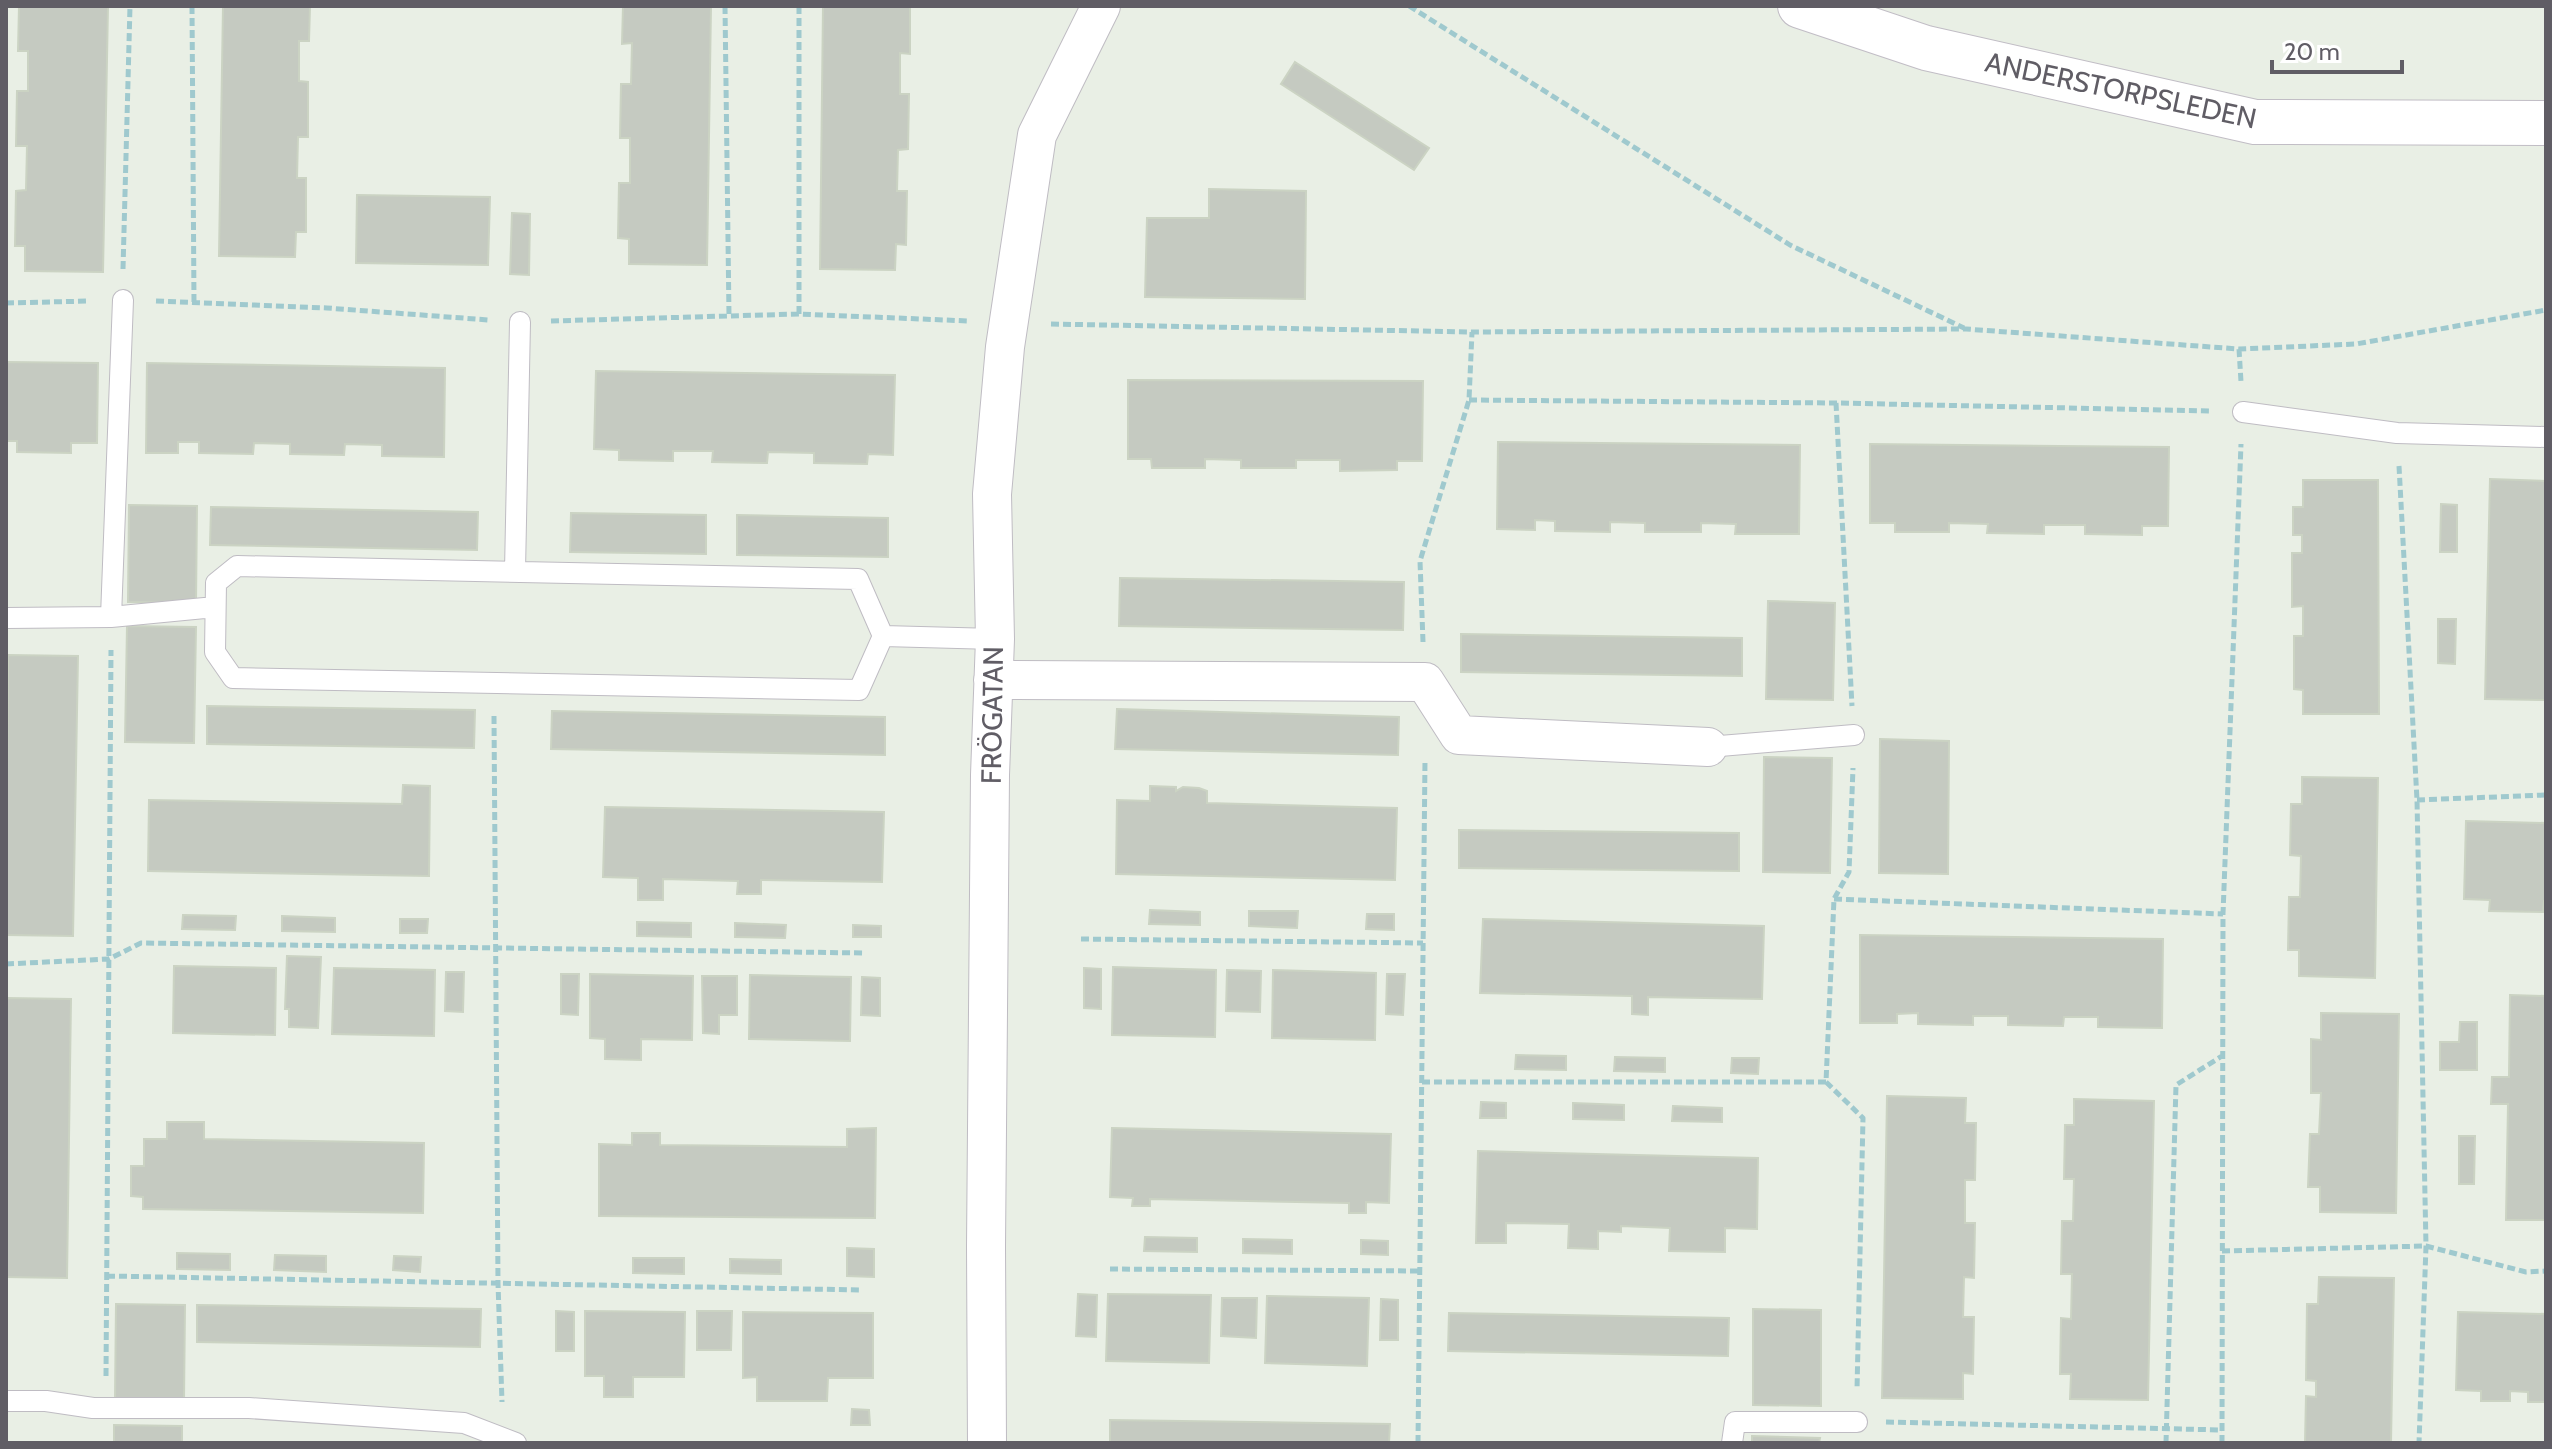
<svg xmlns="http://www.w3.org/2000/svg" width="2552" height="1449" viewBox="0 0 2552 1449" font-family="Cabin,sans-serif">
<rect width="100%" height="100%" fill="#e9efe5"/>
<path fill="#c5cac1" stroke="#cbd3c3" stroke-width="2" d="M19 6H108L103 272 25 271V246H15L16 191 26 190 27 146H16L17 91H28V51H18Z
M223 6H310L309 41H299V81L308 82V137H298L297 178H306V232H296L295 257 219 256Z
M623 6H711L707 265 629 264V239L618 238 619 183H630V138H620L621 84H631L632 43 622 44Z
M823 6H910V54L900 53V94H909L908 149 898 150 897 191H907L906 245 896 244 895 270 820 269Z
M1295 62 1429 148 1414 170 1281 84Z
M1209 189 1306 191 1305 299 1145 297 1147 218H1209Z
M357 195 490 197 488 265 356 263Z
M512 213 530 214 529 275 510 274Z
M6 362 98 363 97 443H71V453L17 452V441H6Z
M147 363 445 368 444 457 382 456V445L345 444 344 455 290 454V444L254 443 253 454 199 453V442H178V453H146Z
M596 371 895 375 893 455 868 454 867 464 814 463V453L768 452 767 463 712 462 713 451H673V461L619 460V450L594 449Z
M1128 380 1423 381 1422 461H1397V470L1340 471V460H1296V468H1241V460L1205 459V468H1152L1151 459H1128Z
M1498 442 1800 445 1799 534H1735L1736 524 1701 523V532H1645V523L1610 522V532L1555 531V521L1535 520V530L1497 529Z
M1870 444 2169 447 2168 526H2142V535L2085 534V525H2044V534L1987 533 1988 524 1949 523V532H1895V523H1870Z
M2490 479 2546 481V700L2485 699Z
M2303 480H2378L2379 714H2303V690L2294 689V636H2303V606L2292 607V553H2302V535H2293V507H2303Z
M2441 504 2457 505V552H2440Z
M129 505 197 506 196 603 128 602Z
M211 507 478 512 477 550 210 545Z
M571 513 706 515V554L570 552Z
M737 515 888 518V557L737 555Z
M1120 578 1404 582 1403 630 1119 626Z
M1768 601 1835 603 1833 700 1766 699Z
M2438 619H2456L2455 664 2438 663Z
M127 626 196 627 194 743 125 742Z
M1461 634 1742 638V676L1461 672Z
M8 655 78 656 73 936 6 935Z
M207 706 475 710 474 748 207 744Z
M1117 709 1399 717 1398 755 1115 749Z
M552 711 885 717V755L551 749Z
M1880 739 1949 741 1948 874 1879 873Z
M1764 757 1832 758 1830 873 1763 872Z
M2302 777 2378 778 2375 978 2299 976V950H2288L2289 897H2300L2301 856 2290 855 2291 804H2302Z
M403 785 430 786 429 876 148 871 149 800 402 804Z
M1150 786 1176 787V791L1183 787 1199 788 1207 791V803L1397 808 1395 880 1116 874 1117 800 1150 801Z
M605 807 884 812 882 882 761 880V894H737L738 881 663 879V900H638V878L603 877Z
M2466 821 2546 823V901H2544L2543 912 2489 911 2490 900 2464 899Z
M1459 830 1739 833V871L1459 868Z
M1150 910 1200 912V925L1149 924Z
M1249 911H1298L1297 928 1249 926Z
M1367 914H1394V930L1366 929Z
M183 915 236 916 235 930 182 929Z
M282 916 335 918V932L282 931Z
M400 919H428L427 933H400Z
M1483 919 1764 926 1762 999 1648 997V1015L1632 1014V996L1480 993Z
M637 922 691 923V937L637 936Z
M735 923 786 925 785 938 735 937Z
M853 925 881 926V937H853Z
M1860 935 2163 939 2162 1028 2098 1027V1017H2064L2063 1026 2008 1025V1016H1973V1025L1918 1024V1013L1897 1014V1023H1860Z
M287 956 321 957 318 1028 289 1027V1009H285Z
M174 966 276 968 275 1035 173 1033Z
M1113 967 1216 970 1215 1037 1112 1035Z
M334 968 435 970 434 1036 332 1034Z
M1084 968 1101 969V1009L1084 1008Z
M1227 970 1261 971 1260 1012 1226 1011Z
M1273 970 1376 973 1375 1040 1272 1038Z
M446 972H464L463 1012 445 1011Z
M561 974H579L578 1015 561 1014Z
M590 974 693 976 692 1040 641 1039V1060L605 1059V1039L590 1038Z
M1387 974H1405L1403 1015 1386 1014Z
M750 975 851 977 850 1041 749 1039Z
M702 976H737V1015H719V1034L703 1033Z
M862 977 880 978V1016L861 1015Z
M2510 995 2546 996V1220H2506L2508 1104H2491L2492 1077H2509Z
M6 998 71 999 67 1278 6 1277Z
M2321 1013 2399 1014 2396 1213 2320 1212V1187H2308L2310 1134H2319L2321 1093H2311V1039L2321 1040Z
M2460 1022H2477V1070H2440V1042H2459Z
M1516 1055 1566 1056V1070L1515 1069Z
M1615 1057 1665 1058V1072L1614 1071Z
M1732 1058H1759L1758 1074 1731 1073Z
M1887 1096 1966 1098 1965 1123H1976L1975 1180H1965V1223H1975L1974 1278 1964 1277 1963 1317H1974L1973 1374 1963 1373V1399L1882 1398Z
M2074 1099 2154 1101 2148 1400 2070 1399 2071 1374H2060L2061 1318 2071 1319 2072 1274H2061L2062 1221H2073L2074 1179H2064L2065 1125H2074Z
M1481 1102 1506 1103V1118H1480Z
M1573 1103 1624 1105V1120L1573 1119Z
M1673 1106 1722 1108V1122L1672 1121Z
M167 1122H204V1139L424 1143 423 1213 143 1209V1197L131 1196V1166H144V1139H167Z
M876 1128 875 1218 599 1216V1144L632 1145V1133H660V1145L847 1147V1129Z
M1112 1128 1391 1134 1389 1203 1366 1202V1213H1349V1203L1150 1199V1206H1132L1133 1198 1110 1197Z
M2459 1136H2475L2474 1184H2459Z
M1478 1151 1758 1158 1757 1229 1725 1228V1252L1669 1251 1670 1228 1621 1226V1232L1598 1231V1249L1568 1248 1569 1224 1506 1223V1243H1476Z
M1145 1237 1197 1238V1252L1144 1251Z
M1243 1239 1292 1240V1254L1243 1253Z
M1361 1240 1388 1241V1255L1361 1254Z
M847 1248 874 1249V1277L847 1276Z
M177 1253 230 1254V1270L177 1269Z
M275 1255 326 1256V1272L274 1270Z
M394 1256 421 1257 420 1272 393 1270Z
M633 1258H684V1274L633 1273Z
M730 1259 781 1260V1274L730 1273Z
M2319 1277 2394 1278 2391 1443H2305L2306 1396 2316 1397V1381L2306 1380 2307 1304H2318Z
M1078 1294 1097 1295 1096 1337 1076 1336Z
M1108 1294 1211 1295 1209 1363 1106 1361Z
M1267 1296 1369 1298 1367 1366 1265 1363Z
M1222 1298H1257L1256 1338 1221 1336Z
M1381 1299 1398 1300V1340H1380Z
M116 1304 185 1305 184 1401 115 1400Z
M197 1305 481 1309 480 1347 197 1342Z
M1753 1309 1821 1310V1406L1753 1405Z
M556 1311 574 1312V1351H556Z
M585 1311 685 1312 684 1377H633V1397H604V1376H585Z
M697 1311H732L731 1350H697Z
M743 1312 873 1313V1378H828L827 1401H757V1377L743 1378Z
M2458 1312 2546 1314V1402H2528V1392L2510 1391V1401H2481V1391L2456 1390Z
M1449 1313 1729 1318 1728 1356 1448 1351Z
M852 1409 869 1410 870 1425H851Z
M1110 1420 1390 1424 1389 1443H1110Z
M114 1425 182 1426V1443H114Z
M1752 1436 1820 1438 1819 1443H1752Z"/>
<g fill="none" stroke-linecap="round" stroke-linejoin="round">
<g stroke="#bfbcc3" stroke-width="22">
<path id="service" d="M2243 412 2397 433 2546 437
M515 571 520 322
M111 617 123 300
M6 618 111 617 215 607
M883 636 859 690 233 678 215 652 216 583 237 566 858 579 883 636 995 639
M1708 747 1854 735
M6 1401H46L93 1408H249L464 1423 516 1443
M1732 1443 1735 1422H1857"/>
</g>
<g stroke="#bfbcc3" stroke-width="40">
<path id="minor" d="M993 680 1425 682 1459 735 1708 747
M987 1443 986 1247 990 775 995 639 992 494 1005 347 1037 135 1101 6"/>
</g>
<g stroke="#c1bdc5" stroke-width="46">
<path id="secondary" d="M1800 6 1926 48 2255 122 2546 123"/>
</g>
<path stroke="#9fc9ce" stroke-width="5" stroke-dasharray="8 4" stroke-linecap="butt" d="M192 6 194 303
M725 6 729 316
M799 6V314
M1409 6 1790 245 1964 328
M123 269 130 6
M156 301 327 308 489 320
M6 303 90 301
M551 321 799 314 969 321
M1051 324 1472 332 1966 329 2239 349 2356 344 2546 310
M2239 349 2241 382
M1469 400 1836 403 2212 411
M1836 403 1852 706
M2399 466 2417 800 2426 1246 2419 1443
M1423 642 1420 561 1469 400 1472 332
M494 716 498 1283 502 1402
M2417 800 2546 795
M1834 899 2223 914
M1081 939 1423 943
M6 964 109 959 141 943 864 953
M1422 1082H1826L1834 899 1849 872 1853 768
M1826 1082 1863 1118 1857 1390
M2222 1251 2426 1246 2526 1272 2546 1271
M1110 1269 1420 1271
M107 1276 862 1290
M106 1376 111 650
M1886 1422 2222 1430
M1418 1443 1425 760
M2166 1443 2176 1085 2222 1056
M2222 1443 2223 914 2241 444"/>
<use href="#service" stroke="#fff" stroke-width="20"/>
<use href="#minor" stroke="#fff" stroke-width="38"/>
<use href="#secondary" stroke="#fff" stroke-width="44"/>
</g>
<g text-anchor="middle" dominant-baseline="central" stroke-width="6" stroke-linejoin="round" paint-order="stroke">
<g font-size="28" fill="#605d65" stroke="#fff">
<text transform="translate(2121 90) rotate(12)">ANDERSTORPSLEDEN</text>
<text transform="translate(992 715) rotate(-89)">FRÖGATAN</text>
</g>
</g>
<rect width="2552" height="1449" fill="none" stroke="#605d65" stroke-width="16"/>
<path d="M2272 60v12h130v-12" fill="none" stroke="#605d65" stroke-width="4"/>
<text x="2284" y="60" font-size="24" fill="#605d65" stroke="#ffffff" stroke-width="6" paint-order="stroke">20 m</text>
</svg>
